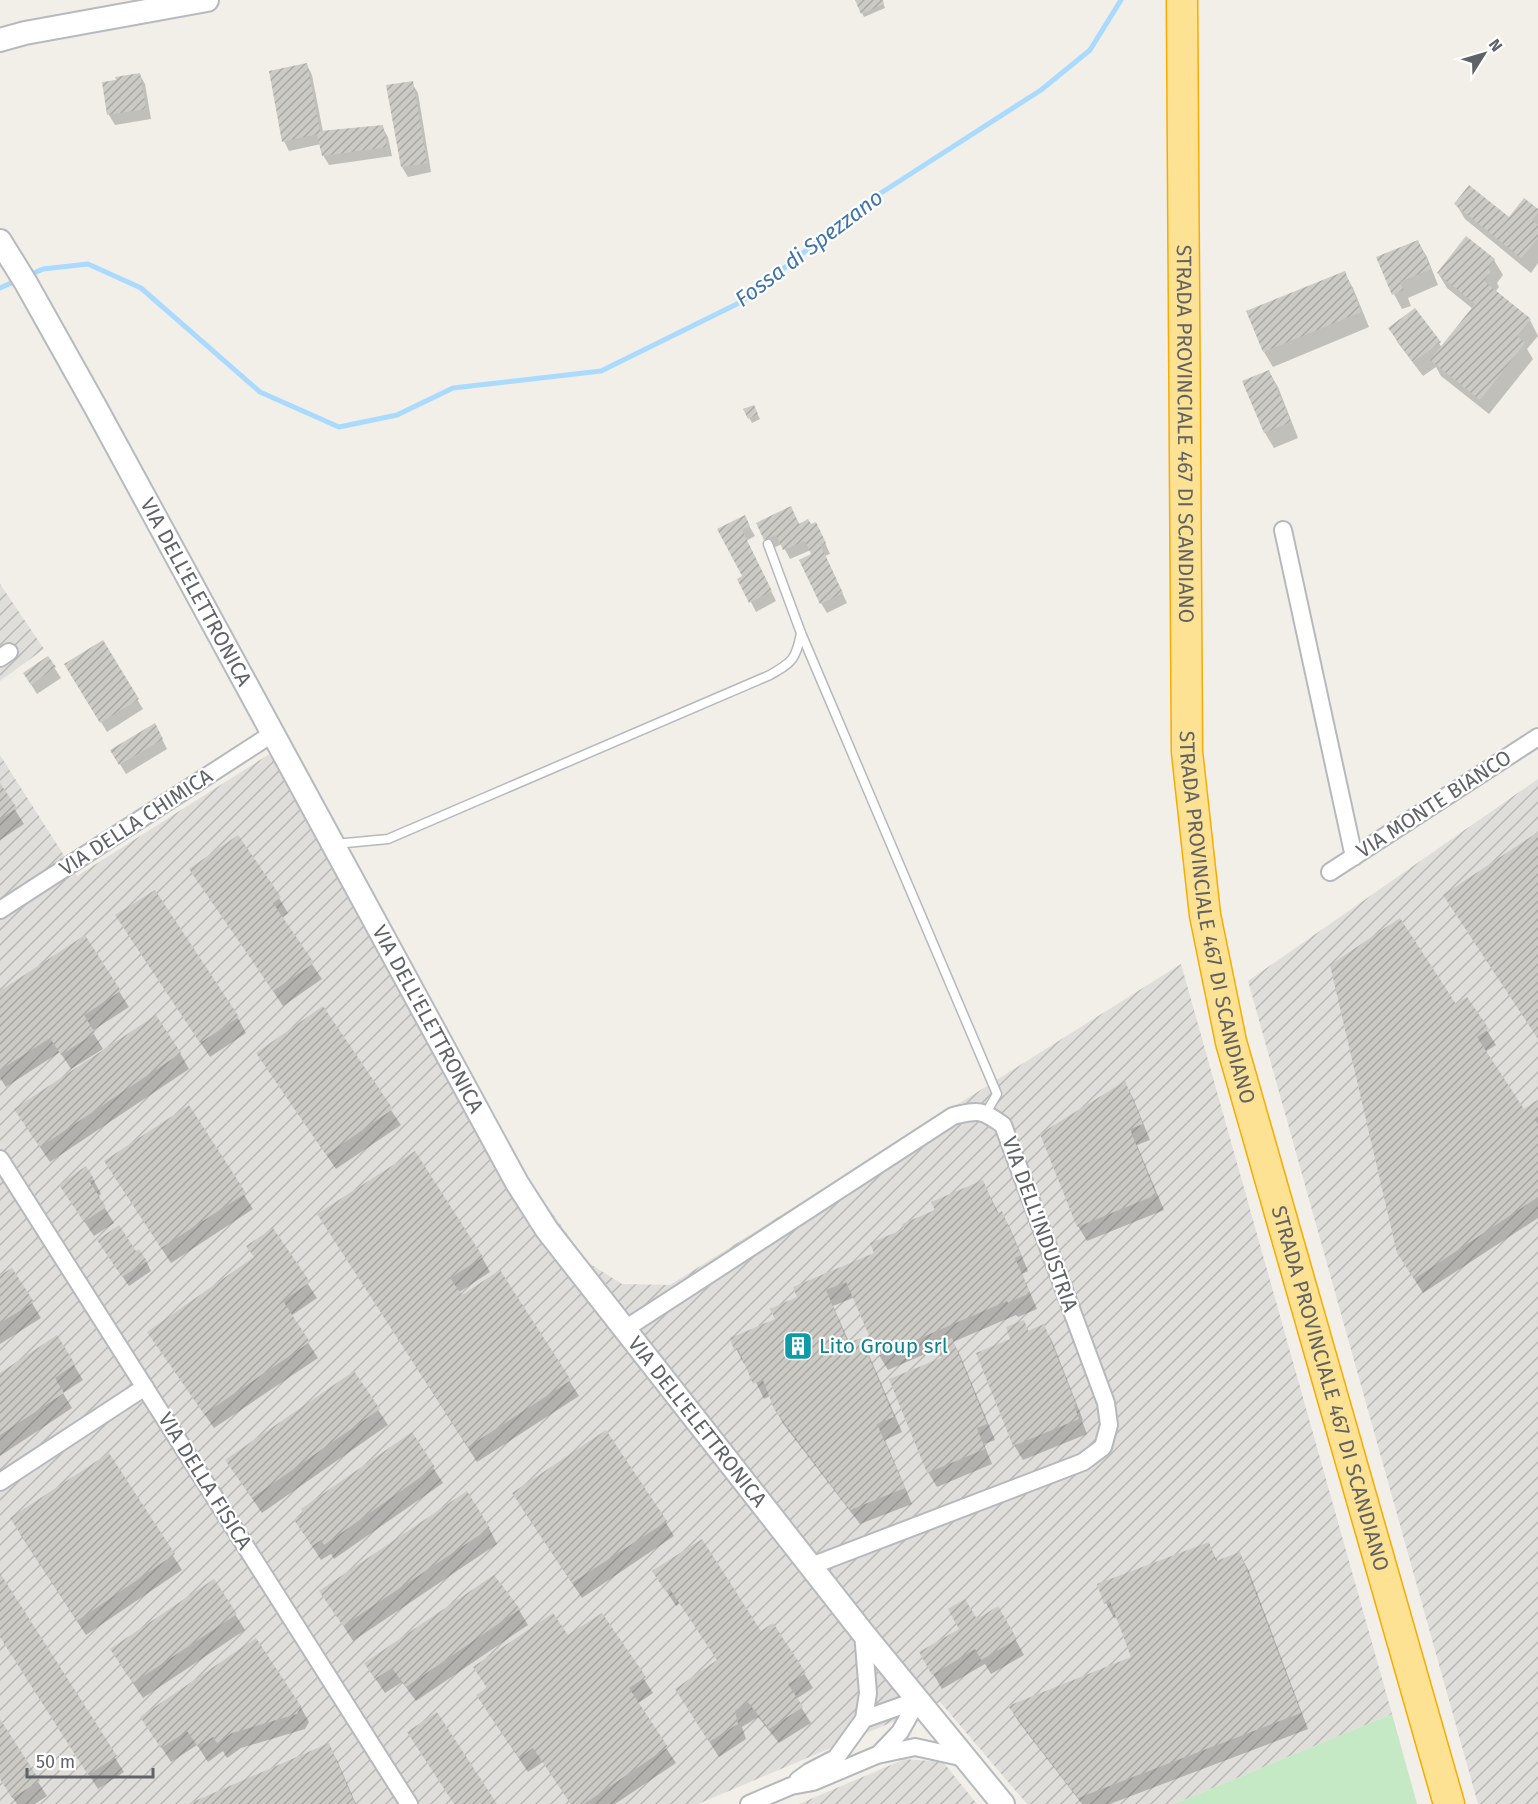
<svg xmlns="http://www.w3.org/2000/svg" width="1538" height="1804" viewBox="0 0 1538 1804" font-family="'Fira Sans',sans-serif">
<defs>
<pattern id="industrial-furrows" width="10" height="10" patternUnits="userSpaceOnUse" patternTransform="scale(1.5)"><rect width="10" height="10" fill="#e0deda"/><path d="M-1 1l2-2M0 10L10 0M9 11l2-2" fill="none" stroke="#b9b8b5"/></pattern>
<pattern id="building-hatch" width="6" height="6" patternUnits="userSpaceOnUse" patternTransform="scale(1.5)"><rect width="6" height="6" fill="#cccac5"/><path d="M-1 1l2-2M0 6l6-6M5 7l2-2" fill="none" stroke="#a9a8a4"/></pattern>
</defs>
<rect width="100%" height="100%" fill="#f1efe8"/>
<path fill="url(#industrial-furrows)" d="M0 584 44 649 0 681Z
M290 741 531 1183 587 1262 622 1284 670 1285 1181 964 1392 1714 1174 1804H1027L940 1702 698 1804H0V755L77 876Z
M1538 779V1804H1478L1248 981Z
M905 1759 943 1762 977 1804H799Z"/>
<path fill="#c5e8c5" d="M1392 1714 1417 1804H1174Z"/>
<path fill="#0003" d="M856 0H882L885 8 864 17Z
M307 65 312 75 323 132 382 127 388 137 392 156 329 165 323 155 321 144 289 151 284 141Z
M140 75 145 84 151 119 115 125 109 115 104 83Z
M412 83 418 93 431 172 408 177 402 167Z
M1456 204 1509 219 1538 211V263L1531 273 1465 219Z
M1418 242 1427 257 1438 285 1408 298 1411 306 1402 309 1394 294Z
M1494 260 1503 275 1497 283 1499 287 1495 292 1530 320 1538 336 1527 349 1533 359 1489 414 1441 376 1436 367 1423 376 1398 343 1390 328 1439 343 1442 348 1473 309 1447 288 1438 273Z
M1344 273 1353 288 1369 327 1273 367 1264 352Z
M1269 372 1278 387 1298 438 1274 448 1265 433 1244 382Z
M753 406 760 419 752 423 745 410Z
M744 517 755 536 746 541 776 601 756 612 751 602 744 577 719 530Z
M796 518 800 525 821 534 830 554 825 556 847 603 827 613 821 603 813 555 811 550 790 559 782 544 771 549 758 523Z
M102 642 143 709 107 732 66 664Z
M48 658 61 678 37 694 30 683Z
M160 735 167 749 126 774 112 751Z
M0 786 24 824 0 840Z
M238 837 279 898 288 913 281 918 322 979 283 1006 191 869Z
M126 931 238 1018 246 1033 210 1057Z
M85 938 129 1007 92 1031 103 1049 71 1069 60 1052 6 1087 0 1078V993Z
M1467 999 1496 1045 1485 1052 1523 1111 1538 1105V1218L1423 1293 1408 1269 1456 1006Z
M323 1008 401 1125 336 1169 267 1068Z
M180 1053 189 1069 50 1162 25 1125Z
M1125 1083 1133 1098 1150 1140 1137 1145 1164 1210 1087 1241 1078 1226Z
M188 1107 253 1209 171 1263 115 1177Z
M93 1179 101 1194 98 1197 114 1223 94 1236 61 1186Z
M983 1182 999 1214 1001 1213 1010 1228 1028 1271 1022 1274 1037 1309 1018 1317 1016 1315 953 1342 960 1355 995 1440 984 1444 992 1464 937 1487 928 1472 943 1359 939 1348 888 1370 879 1355 855 1297 833 1306 850 1344 860 1340 869 1355 902 1432 885 1440 912 1504 860 1524 784 1425 775 1409 770 1396 764 1399 747 1364H744L731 1339 777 1320 799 1298 876 1253 906 1229Z
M319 1215 482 1257 490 1272 458 1293 461 1297 500 1272 579 1396 477 1462Z
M273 1230 317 1298 291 1316 318 1358 214 1428 158 1347 255 1258Z
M104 1250 136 1253 146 1261 151 1271 129 1286Z
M0 1277 32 1303 41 1318 0 1344Z
M1023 1322 1029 1332 1043 1326 1052 1341 1083 1420 1082 1421 1087 1434 1023 1460 1014 1445 1012 1339Z
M57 1337 83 1380 63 1393 72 1408 0 1456V1375Z
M354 1373 388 1425 262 1513 236 1475Z
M411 1434 443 1483 334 1559 331 1554 321 1560 296 1521Z
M109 1455 182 1570 86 1635 20 1534Z
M522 1508 665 1521 674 1536 582 1598Z
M489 1528 497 1544 353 1641 321 1591Z
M1208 1544 1218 1562 1239 1554 1248 1569 1308 1729 1110 1804H1082L1018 1721 1010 1707 1133 1658 1118 1617 1114 1618 1106 1603Z
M654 1572 761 1633 804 1673 813 1688 796 1699 811 1723 779 1743 758 1717 742 1727 746 1739 719 1757 686 1705 718 1661 680 1603 676 1606Z
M0 1576 124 1772 98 1789 0 1636Z
M493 1577 519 1610 528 1625 416 1701 402 1682 385 1693 375 1678Z
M214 1581 245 1630 143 1698 120 1664Z
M998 1608 1024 1655 991 1674 985 1664 942 1689 921 1653Z
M602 1615 653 1693 637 1704 676 1763 615 1804H571L543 1762 528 1772 487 1711 488 1689Z
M300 1706 309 1722 305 1729 241 1748 227 1758 223 1751 208 1762 197 1745 171 1762 142 1717Z
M0 1721 47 1796 35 1804H17L0 1778Z
M328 1745 337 1760 356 1804H192Z"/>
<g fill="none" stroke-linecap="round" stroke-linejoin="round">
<path stroke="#aadaff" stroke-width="5" d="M29 275 43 269 88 264 141 288 260 392 339 427 397 415 453 388 601 371 741 302 870 200 1041 90 1090 50 1121 0
M0 288 18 280"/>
</g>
<path fill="url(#building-hatch)" d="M855 0H883L884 4 861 14Z
M307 63 320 131 383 125 387 147 322 156 317 134 282 142 269 71Z
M140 73 146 109 107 115 102 82 116 80 115 77Z
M413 81 427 163 401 167 386 85Z
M1469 185 1509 217 1524 198 1538 209V213L1532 220 1538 225V238L1521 258 1454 204Z
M1466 236 1495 259 1488 268 1491 271 1484 281 1531 319 1517 336 1525 343 1480 400 1430 360 1475 304 1437 273Z
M1418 240 1431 269 1400 282 1403 290 1392 295 1376 257Z
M1345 271 1361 312 1263 352 1246 311Z
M1415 308 1441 342 1413 362 1388 328Z
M1269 370 1291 422 1264 433 1242 381Z
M754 405 758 414 748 419 743 409Z
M791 506 799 524 808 519 811 524 816 522 826 543 821 546 843 593 820 604 799 560 811 554 805 541 783 550 776 535 764 540 756 523Z
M745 515 750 526 742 530 772 591 749 603 737 579 742 576 717 529Z
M103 640 139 699 100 723 64 664Z
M48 656 56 667 31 685 23 673Z
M155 723 163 739 119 765 110 750Z
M0 783 17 808 0 819Z
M1538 832V1039L1443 895Z
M238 835 281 897 273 903 314 963 273 991 189 869Z
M155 890 239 1017 200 1043 115 915Z
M1400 918 1456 1004 1467 997 1489 1029 1477 1037 1524 1109 1537 1100 1538 1102V1118L1535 1120 1538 1125V1197L1414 1279 1397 1253 1330 965Z
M85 935 121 991 84 1015 95 1033 61 1055 50 1038 0 1070V991Z
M323 1006 393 1109 326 1155 256 1053Z
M156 1015 181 1053 40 1147 14 1109Z
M1125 1081 1143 1124 1130 1129 1156 1195 1077 1227 1040 1134Z
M189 1105 246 1193 161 1248 104 1161Z
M415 1151 483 1257 450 1278 462 1295 500 1270 571 1380 468 1447 317 1214Z
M86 1166 94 1179 89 1181 106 1207 84 1222 59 1185Z
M983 1180 997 1213 1002 1211 1021 1255 1015 1258 1030 1293 1008 1303 1007 1301 878 1356 846 1282 826 1290 848 1343 861 1338 894 1417 877 1424 905 1488 850 1510 774 1409 763 1380 753 1384 738 1348 734 1350 730 1338 775 1319 770 1309 797 1297 793 1287 874 1253 870 1243 904 1229 902 1224 935 1210 931 1202Z
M119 1225 136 1251 139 1249 147 1261 122 1277 97 1240Z
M273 1228 310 1282 283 1301 310 1342 204 1414 147 1332 254 1257 246 1246Z
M12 1268 34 1302 0 1323V1275Z
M1024 1320 1028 1331 1044 1324 1076 1404 1074 1405 1079 1419 1013 1446 976 1353 1010 1339 1006 1327Z
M57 1335 75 1364 55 1378 64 1393 0 1435V1373Z
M952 1338 987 1424 977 1428 985 1449 927 1473 889 1379 941 1358 936 1345Z
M354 1371 380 1409 252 1498 225 1460Z
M606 1430 667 1521 572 1583 512 1493Z
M412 1432 435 1467 324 1545 321 1540 312 1546 294 1520 304 1513 301 1509Z
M109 1453 175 1554 77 1621 10 1518Z
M467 1491 490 1528 343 1626 319 1591Z
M702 1539 761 1631 773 1623 806 1673 788 1684 803 1707 769 1729 748 1702 735 1711 738 1724 709 1742 675 1689 717 1660 670 1589 666 1592 652 1571Z
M1209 1542 1216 1561 1240 1552 1301 1713 1078 1798 1008 1706 1131 1657 1110 1601 1104 1604 1097 1584Z
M0 1573 117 1756 88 1775 0 1637Z
M494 1575 520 1609 406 1687 392 1668 375 1679 364 1663Z
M214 1579 237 1614 133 1683 110 1649Z
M965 1599 977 1619 998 1606 1017 1639 981 1660 975 1649 932 1675 919 1652 959 1629 948 1609Z
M553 1613 568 1635 602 1613 646 1677 629 1688 668 1747 584 1804H571L533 1748 519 1758 476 1695 487 1688 473 1667Z
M256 1638 301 1706 297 1714 232 1733 217 1743 213 1737 198 1747 187 1731 161 1748 140 1717Z
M437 1712 497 1804H454L407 1732Z
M0 1719 40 1781 12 1798 0 1779Z
M329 1743 355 1804H188Z"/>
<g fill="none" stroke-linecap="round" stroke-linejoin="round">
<g stroke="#b5b8bc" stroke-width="11">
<path id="lane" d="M768 544 801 633 997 1094 986 1113
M335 844 388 839 770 675C792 662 796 660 801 633"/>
</g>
<g stroke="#b5b8bc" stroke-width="20">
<path id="street" d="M1283 530 1354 857
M0 658 9 652
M1330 872 1538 737
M0 910 272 734
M0 1159 409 1804
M625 1329 953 1116C979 1110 981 1109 1003 1125L1106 1403 1109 1425 1103 1447 1083 1462 811 1566
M0 1482 145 1387
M864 1719 918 1700
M878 1755 900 1732 918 1700
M798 1780 809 1772 836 1758 864 1719 868 1693 863 1633
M749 1804 791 1786 813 1782 877 1755 915 1747 965 1758"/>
</g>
<g stroke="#b6babf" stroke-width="26">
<g id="secondary">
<path d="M0 40 25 33 207 0"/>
<path id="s1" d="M0 241 26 283 96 408 517 1183 547 1230 863 1633 1003 1804"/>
</g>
</g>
<g stroke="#f9ab00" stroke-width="33">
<g id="highway">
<path id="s2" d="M1182 0 1187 752 1205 915 1231 1042 1449 1804"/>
</g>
</g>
<use href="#lane" stroke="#fff" stroke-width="8"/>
<use href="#street" stroke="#fff" stroke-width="16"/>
<use href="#secondary" stroke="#fff" stroke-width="22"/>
<use href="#highway" stroke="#fde293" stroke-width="30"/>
</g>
<defs>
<g id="building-square" transform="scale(1.5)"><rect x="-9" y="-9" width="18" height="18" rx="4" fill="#0f9aa8" stroke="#fff"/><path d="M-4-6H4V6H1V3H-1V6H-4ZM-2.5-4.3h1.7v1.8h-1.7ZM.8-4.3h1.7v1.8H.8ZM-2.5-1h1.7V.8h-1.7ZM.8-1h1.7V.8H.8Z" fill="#fff"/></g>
</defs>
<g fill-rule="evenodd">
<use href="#building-square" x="798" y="1346"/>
</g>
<g text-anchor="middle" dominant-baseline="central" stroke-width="4.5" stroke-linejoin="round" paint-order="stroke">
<g font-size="21" fill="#5f6368" stroke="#fff">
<text stroke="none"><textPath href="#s2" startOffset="434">STRADA PROVINCIALE 467 DI SCANDIANO</textPath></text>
<text stroke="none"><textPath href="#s1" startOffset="402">VIA DELL'ELETTRONICA</textPath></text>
<text transform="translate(1434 804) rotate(-33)">VIA MONTE BIANCO</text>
<text transform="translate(136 822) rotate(-33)">VIA DELLA CHIMICA</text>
<text stroke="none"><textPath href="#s2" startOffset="920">STRADA PROVINCIALE 467 DI SCANDIANO</textPath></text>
<text stroke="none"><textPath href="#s1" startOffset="888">VIA DELL'ELETTRONICA</textPath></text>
<text transform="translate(1040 1224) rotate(70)">VIA DELL'INDUSTRIA</text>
<text stroke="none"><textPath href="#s2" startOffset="1406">STRADA PROVINCIALE 467 DI SCANDIANO</textPath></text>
<text stroke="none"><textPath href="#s1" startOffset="1374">VIA DELL'ELETTRONICA</textPath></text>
<text transform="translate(205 1481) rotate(58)">VIA DELLA FISICA</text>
</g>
<g font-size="21" fill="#0d838f" stroke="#fff" text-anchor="start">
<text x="819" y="1346">Lito Group srl</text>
</g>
<g font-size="22" font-style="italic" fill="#4174aa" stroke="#fff">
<text transform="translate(809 248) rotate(-37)">Fossa di Spezzano</text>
</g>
</g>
<g transform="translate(1484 54) rotate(53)" stroke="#ffffff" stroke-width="4.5" paint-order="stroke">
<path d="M0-4.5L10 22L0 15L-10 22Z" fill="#5f6368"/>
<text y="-9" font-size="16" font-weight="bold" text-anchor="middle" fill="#5f6368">N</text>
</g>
<path d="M27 1768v9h126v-9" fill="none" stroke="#5f6368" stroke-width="3"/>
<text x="36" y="1768" font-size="18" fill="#5f6368" stroke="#ffffff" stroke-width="4.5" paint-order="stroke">50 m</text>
</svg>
